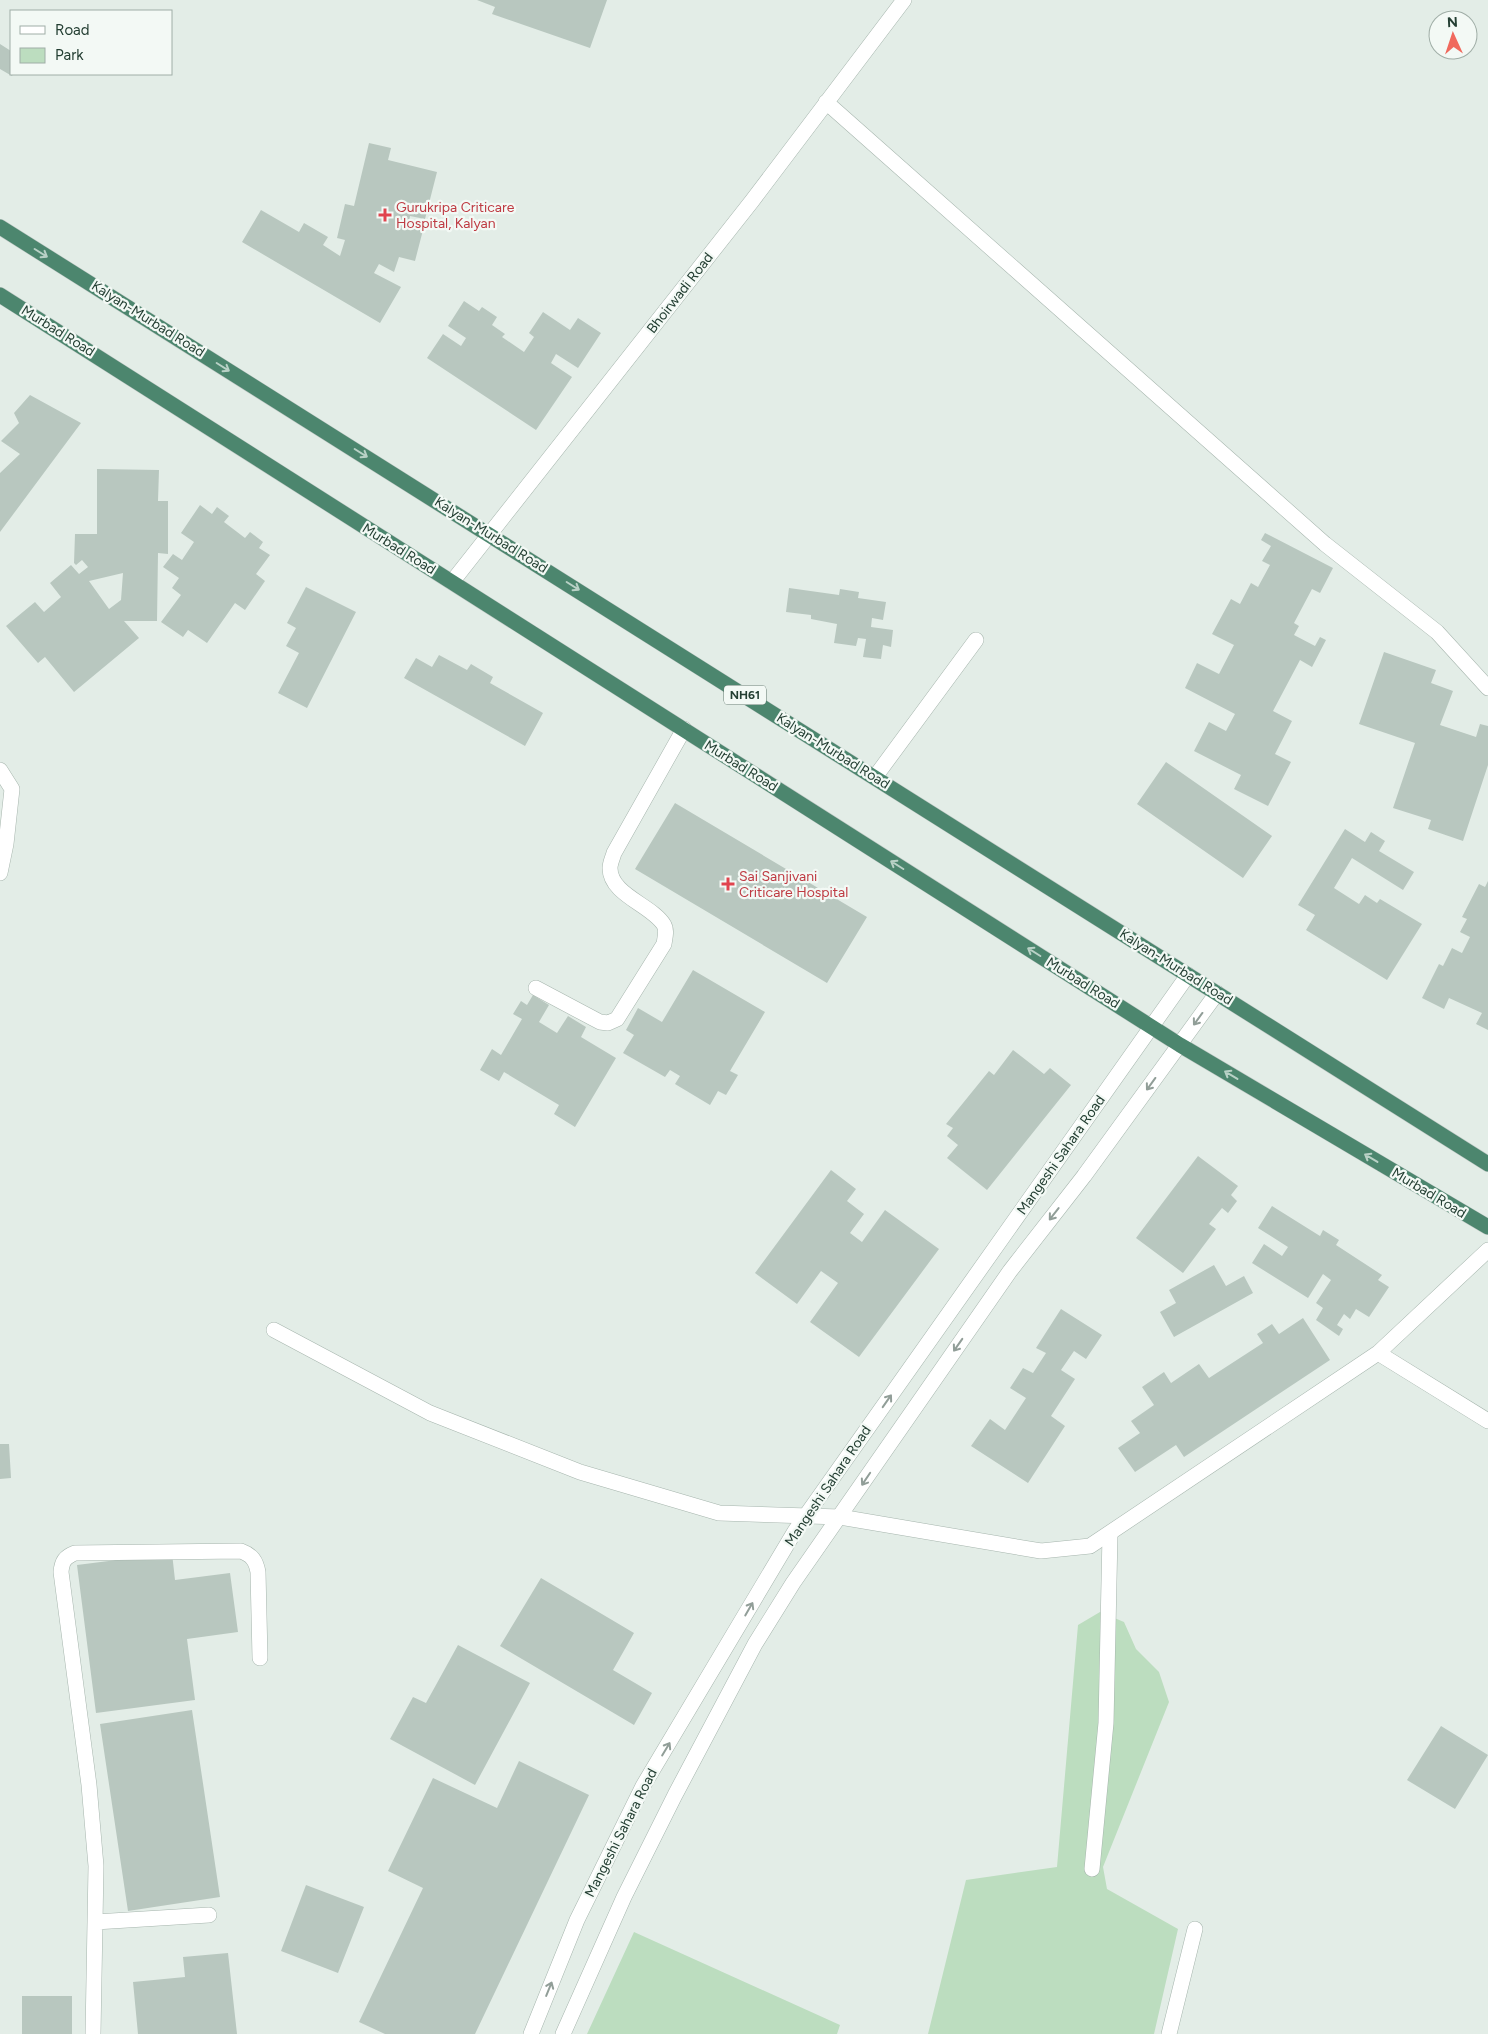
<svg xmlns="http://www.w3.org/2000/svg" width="1488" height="2034" viewBox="0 0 1488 2034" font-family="Figtree,sans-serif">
<rect width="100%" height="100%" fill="#e3ede7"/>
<path fill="#bcddbf" d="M1100 1612 1124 1622 1136 1649 1159 1672 1169 1702 1103 1867 1107 1889 1178 1929 1154 2034H928L966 1880 1057 1867 1078 1625Z
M634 1932 840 2025 837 2034H587Z"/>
<path fill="#b8c7bf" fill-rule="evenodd" d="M477 0H607L590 48 492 14 495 7Z
M0 44 11 51V74H13L12 76 0 69Z
M369 143 391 148 388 160 437 172 425 219 410 216 408 227 423 230 415 261 399 257 394 272 379 264 374 273 401 287 380 323 242 242 261 210 299 232 304 223 328 237 323 245 340 256 345 240 337 238 345 204 354 206Z
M464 301 479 311 482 307 497 317 492 325 505 334 502 337 524 352 534 337 529 333 543 312 570 330 578 318 601 333 578 368 556 354 551 363 572 377 536 430 427 358 443 334 461 346 466 338 448 326Z
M30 395 81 423 0 532V473L20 454 1 441 19 423 14 413Z
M97 469 159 470 158 501H168V554L158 553 157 621H124L139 638 74 692 45 657 38 663 6 626 35 602 44 612 61 597 50 583 71 565 79 574 88 567 82 560 76 565 74 563 75 534H97ZM123 573 121 600 109 609 89 581Z
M200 505 212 514 217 507 229 516 224 522 245 538 250 532 263 542 259 548 270 555 256 574 265 581 245 610 235 603 207 643 188 630 183 637 161 622 181 595 172 588 179 578 163 567 173 554 182 560 194 542 181 533Z
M1265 533 1333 568 1320 593 1312 589 1294 623 1299 626 1294 635 1315 646 1320 637 1326 640 1312 667 1300 660 1273 711 1292 721 1275 754 1291 762 1268 806 1234 789 1241 775 1194 751 1209 722 1226 731 1235 714 1185 688 1197 663 1219 674 1234 645 1212 634 1231 599 1240 604 1251 583 1258 587 1270 565 1262 561 1271 546 1261 540Z
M306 587 356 612 307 708 278 693 299 653 286 646 296 628 287 623Z
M789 588 839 595 840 589 859 592 858 598 886 602 883 620 872 618 871 627 893 630 891 647 883 645 881 659 863 657 866 639 858 638 856 646 834 643 837 624 811 619V615L786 612Z
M1384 652 1436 670 1431 683 1453 691 1440 725 1476 737 1480 724 1488 726V765L1463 841 1428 829 1431 820 1393 808 1415 743 1359 724Z
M439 655 467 670 471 664 493 677 490 683 543 713 525 746 404 678 416 658 432 667Z
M1166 762 1272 836 1243 878 1137 804Z
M675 803 867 917 827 983 635 869Z
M1345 829 1365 842 1371 832 1385 841 1379 851 1414 872 1403 890 1352 858 1334 888 1359 904 1365 895 1377 903 1380 899 1422 924 1387 980 1306 930 1315 915 1298 905Z
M1488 881V1030L1476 1024 1482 1013 1449 998 1444 1009 1422 998 1439 964 1443 966 1452 948 1462 953 1470 937 1460 932 1467 919 1462 917 1479 884 1485 887Z
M693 970 765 1012 730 1071 738 1075 726 1095 718 1091 710 1105 675 1084 680 1076 670 1070 665 1077 623 1053 634 1035 626 1030 638 1008 662 1022Z
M533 995 549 1005 539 1022 557 1033 568 1016 586 1027 581 1037 616 1058 575 1127 554 1114 559 1105 504 1072 499 1081 480 1070 492 1049 501 1055 522 1019 513 1014 521 1001 527 1005Z
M1013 1050 1044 1074 1050 1068 1071 1085 987 1190 947 1158 958 1145 947 1136 953 1128 946 1124 989 1071 994 1075Z
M1198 1156 1238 1186 1231 1195 1237 1201 1228 1213 1222 1208 1209 1224 1216 1229 1183 1273 1136 1238Z
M831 1170 856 1189 847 1201 864 1214 850 1233 862 1242 885 1210 939 1249 859 1357 810 1322 838 1283 821 1271 797 1304 755 1273Z
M1272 1206 1320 1236 1323 1230 1339 1240 1336 1245 1382 1275 1378 1280 1389 1287 1369 1317 1356 1309 1350 1319 1344 1314 1337 1325 1343 1329 1339 1336 1316 1320 1323 1308 1316 1303 1331 1280 1323 1274 1308 1298 1252 1263 1264 1244 1282 1256 1288 1247 1258 1228Z
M1214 1265 1226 1286 1244 1276 1253 1293 1174 1337 1160 1312 1176 1303 1169 1290Z
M1061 1309 1102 1335 1086 1359 1074 1351 1061 1370 1075 1379 1051 1416 1065 1426 1028 1483 971 1446 990 1419 1005 1430 1026 1398 1010 1388 1023 1368 1033 1373 1046 1353 1036 1348Z
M1303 1318 1330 1360 1184 1457 1176 1445 1135 1472 1118 1448 1140 1433 1131 1421 1154 1405 1142 1387 1164 1372 1171 1383 1199 1364 1209 1378 1263 1343 1257 1334 1272 1324 1279 1334Z
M0 1444H9L11 1478 0 1479Z
M172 1553 175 1580 230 1573 238 1632 187 1639 195 1700 96 1713 77 1565Z
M541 1578 634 1633 613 1670 652 1693 634 1725 500 1646Z
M458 1645 530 1683 475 1785 390 1739 413 1697 426 1703Z
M192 1710 220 1897 128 1911 100 1724Z
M1441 1726 1488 1755 1455 1809 1407 1780Z
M519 1761 589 1795 475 2034H385L359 2022 423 1888 388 1871 433 1778 497 1808Z
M306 1885 364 1907 338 1973 281 1951Z
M228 1953 237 2034H138L133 1982 185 1977 183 1957Z
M22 1996H72V2034H22Z"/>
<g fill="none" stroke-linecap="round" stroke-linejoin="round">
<g stroke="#a6b5ad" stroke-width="16">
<path id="service" d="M875 777 976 640
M274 1330 430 1413 580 1472 719 1513 840 1517
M1092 1869 1106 1723 1110 1534
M1169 2034 1195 1929"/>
</g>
<g stroke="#a6b5ad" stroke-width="16">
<path id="minor" d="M826 102 1325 544 1437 632 1488 688
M452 582 752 201 904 0
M0 770 12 789 6 844 0 873
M536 988 600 1022 608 1023 617 1019 664 944C665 938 667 930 664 925 652 905 610 895 610 868 610 863 613 857 614 853L684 729
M1378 1353 1488 1421
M840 1517 1041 1551 1090 1546 1378 1353 1488 1250
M95 1922 209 1915
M93 2034 96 1866 89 1785 61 1572C62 1561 65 1557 75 1553L241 1551C252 1555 256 1561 258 1572L260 1658"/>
</g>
<g stroke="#a6b5ad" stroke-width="16">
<path id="tertiary" d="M531 2034 577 1920 643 1786 795 1531 1188 975
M563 2034 624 1897 675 1795 755 1644 793 1583 1010 1271 1084 1176 1217 993"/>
</g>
<g stroke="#c1c9c6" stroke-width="16">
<path id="trunk" d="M0 227 1488 1164
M0 295 1180 1045 1488 1227"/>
</g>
<use href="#service" stroke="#fff" stroke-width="15"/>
<use href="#minor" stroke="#fff" stroke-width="15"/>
<use href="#tertiary" stroke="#fff" stroke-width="15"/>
<use href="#trunk" stroke="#4c866e" stroke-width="15"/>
</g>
<defs><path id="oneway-shaft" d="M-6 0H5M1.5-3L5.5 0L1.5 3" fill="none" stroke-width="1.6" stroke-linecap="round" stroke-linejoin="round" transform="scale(1.25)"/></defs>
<g stroke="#b9d1c6">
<use href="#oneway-shaft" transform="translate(41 253) rotate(32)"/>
<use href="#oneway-shaft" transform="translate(223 367) rotate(32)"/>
<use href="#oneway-shaft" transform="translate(361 453) rotate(32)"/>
<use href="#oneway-shaft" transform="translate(573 586) rotate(32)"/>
<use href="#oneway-shaft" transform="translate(897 865) rotate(-148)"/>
<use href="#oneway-shaft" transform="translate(1034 952) rotate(-148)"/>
<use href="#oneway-shaft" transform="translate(1231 1075) rotate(-149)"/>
<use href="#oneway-shaft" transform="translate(1371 1158) rotate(-149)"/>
</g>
<g stroke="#919e98">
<use href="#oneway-shaft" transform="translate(1198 1019) rotate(126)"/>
<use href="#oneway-shaft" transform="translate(1151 1084) rotate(126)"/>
<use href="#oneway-shaft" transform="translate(1054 1214) rotate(128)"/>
<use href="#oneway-shaft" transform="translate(958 1345) rotate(125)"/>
<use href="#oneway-shaft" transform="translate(887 1401) rotate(-55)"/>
<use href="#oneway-shaft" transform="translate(866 1479) rotate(124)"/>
<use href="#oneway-shaft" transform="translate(749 1609) rotate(-60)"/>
<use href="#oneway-shaft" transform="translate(666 1749) rotate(-59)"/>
<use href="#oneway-shaft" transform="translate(549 1989) rotate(-68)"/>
</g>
<g fill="#e0444e" stroke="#f3f9f5" stroke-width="2">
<path d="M382.5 207.5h5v5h5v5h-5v5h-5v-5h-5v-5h5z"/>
<path d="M725.5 876.5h5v5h5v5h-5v5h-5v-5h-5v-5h5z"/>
</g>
<g text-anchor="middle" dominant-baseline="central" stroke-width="4.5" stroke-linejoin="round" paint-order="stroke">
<rect fill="#f3f9f5" stroke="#61766c" stroke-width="1" x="724" y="685.5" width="42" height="19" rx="4"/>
<g font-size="12" font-weight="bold" fill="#233e32">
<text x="745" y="695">NH61</text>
</g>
<g font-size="14" fill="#be3a42" stroke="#f3f9f5" text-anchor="start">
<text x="396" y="207">Gurukripa Criticare<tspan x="396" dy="16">Hospital, Kalyan</tspan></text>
<text x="739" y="876">Sai Sanjivani<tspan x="739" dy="16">Criticare Hospital</tspan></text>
</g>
<g font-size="14" fill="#233e32" stroke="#f3f9f5">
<text transform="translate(680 293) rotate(-52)">Bhoirwadi Road</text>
<text transform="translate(148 319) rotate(32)">Kalyan-Murbad Road</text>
<text transform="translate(58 331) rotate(32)">Murbad Road</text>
<text transform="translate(491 535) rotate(32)">Kalyan-Murbad Road</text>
<text transform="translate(399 549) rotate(32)">Murbad Road</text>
<text transform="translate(833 751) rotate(32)">Kalyan-Murbad Road</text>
<text transform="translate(741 766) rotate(32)">Murbad Road</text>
<text transform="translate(1176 967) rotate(32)">Kalyan-Murbad Road</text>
<text transform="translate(1083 983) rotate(32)">Murbad Road</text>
<text transform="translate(1061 1155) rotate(-55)">Mangeshi Sahara Road</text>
<text transform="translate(1429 1193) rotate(31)">Murbad Road</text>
<text transform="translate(828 1486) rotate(-56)">Mangeshi Sahara Road</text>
<text transform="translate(621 1833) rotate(-63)">Mangeshi Sahara Road</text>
</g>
</g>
<rect x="10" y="10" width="162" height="65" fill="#f3f9f5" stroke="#a0aea7"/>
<rect x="20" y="26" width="25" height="8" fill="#ffffff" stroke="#a0aea7"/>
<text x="55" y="35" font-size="15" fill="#233e32">Road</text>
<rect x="20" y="48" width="25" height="15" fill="#bcddbf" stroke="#a0aea7"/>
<text x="55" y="60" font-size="15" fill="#233e32">Park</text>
<g transform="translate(1453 35) rotate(357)"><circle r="24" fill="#f3f9f5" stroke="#a0aea7"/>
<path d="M0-4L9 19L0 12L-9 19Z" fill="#f0695d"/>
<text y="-8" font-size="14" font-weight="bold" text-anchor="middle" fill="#233e32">N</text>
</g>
</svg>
